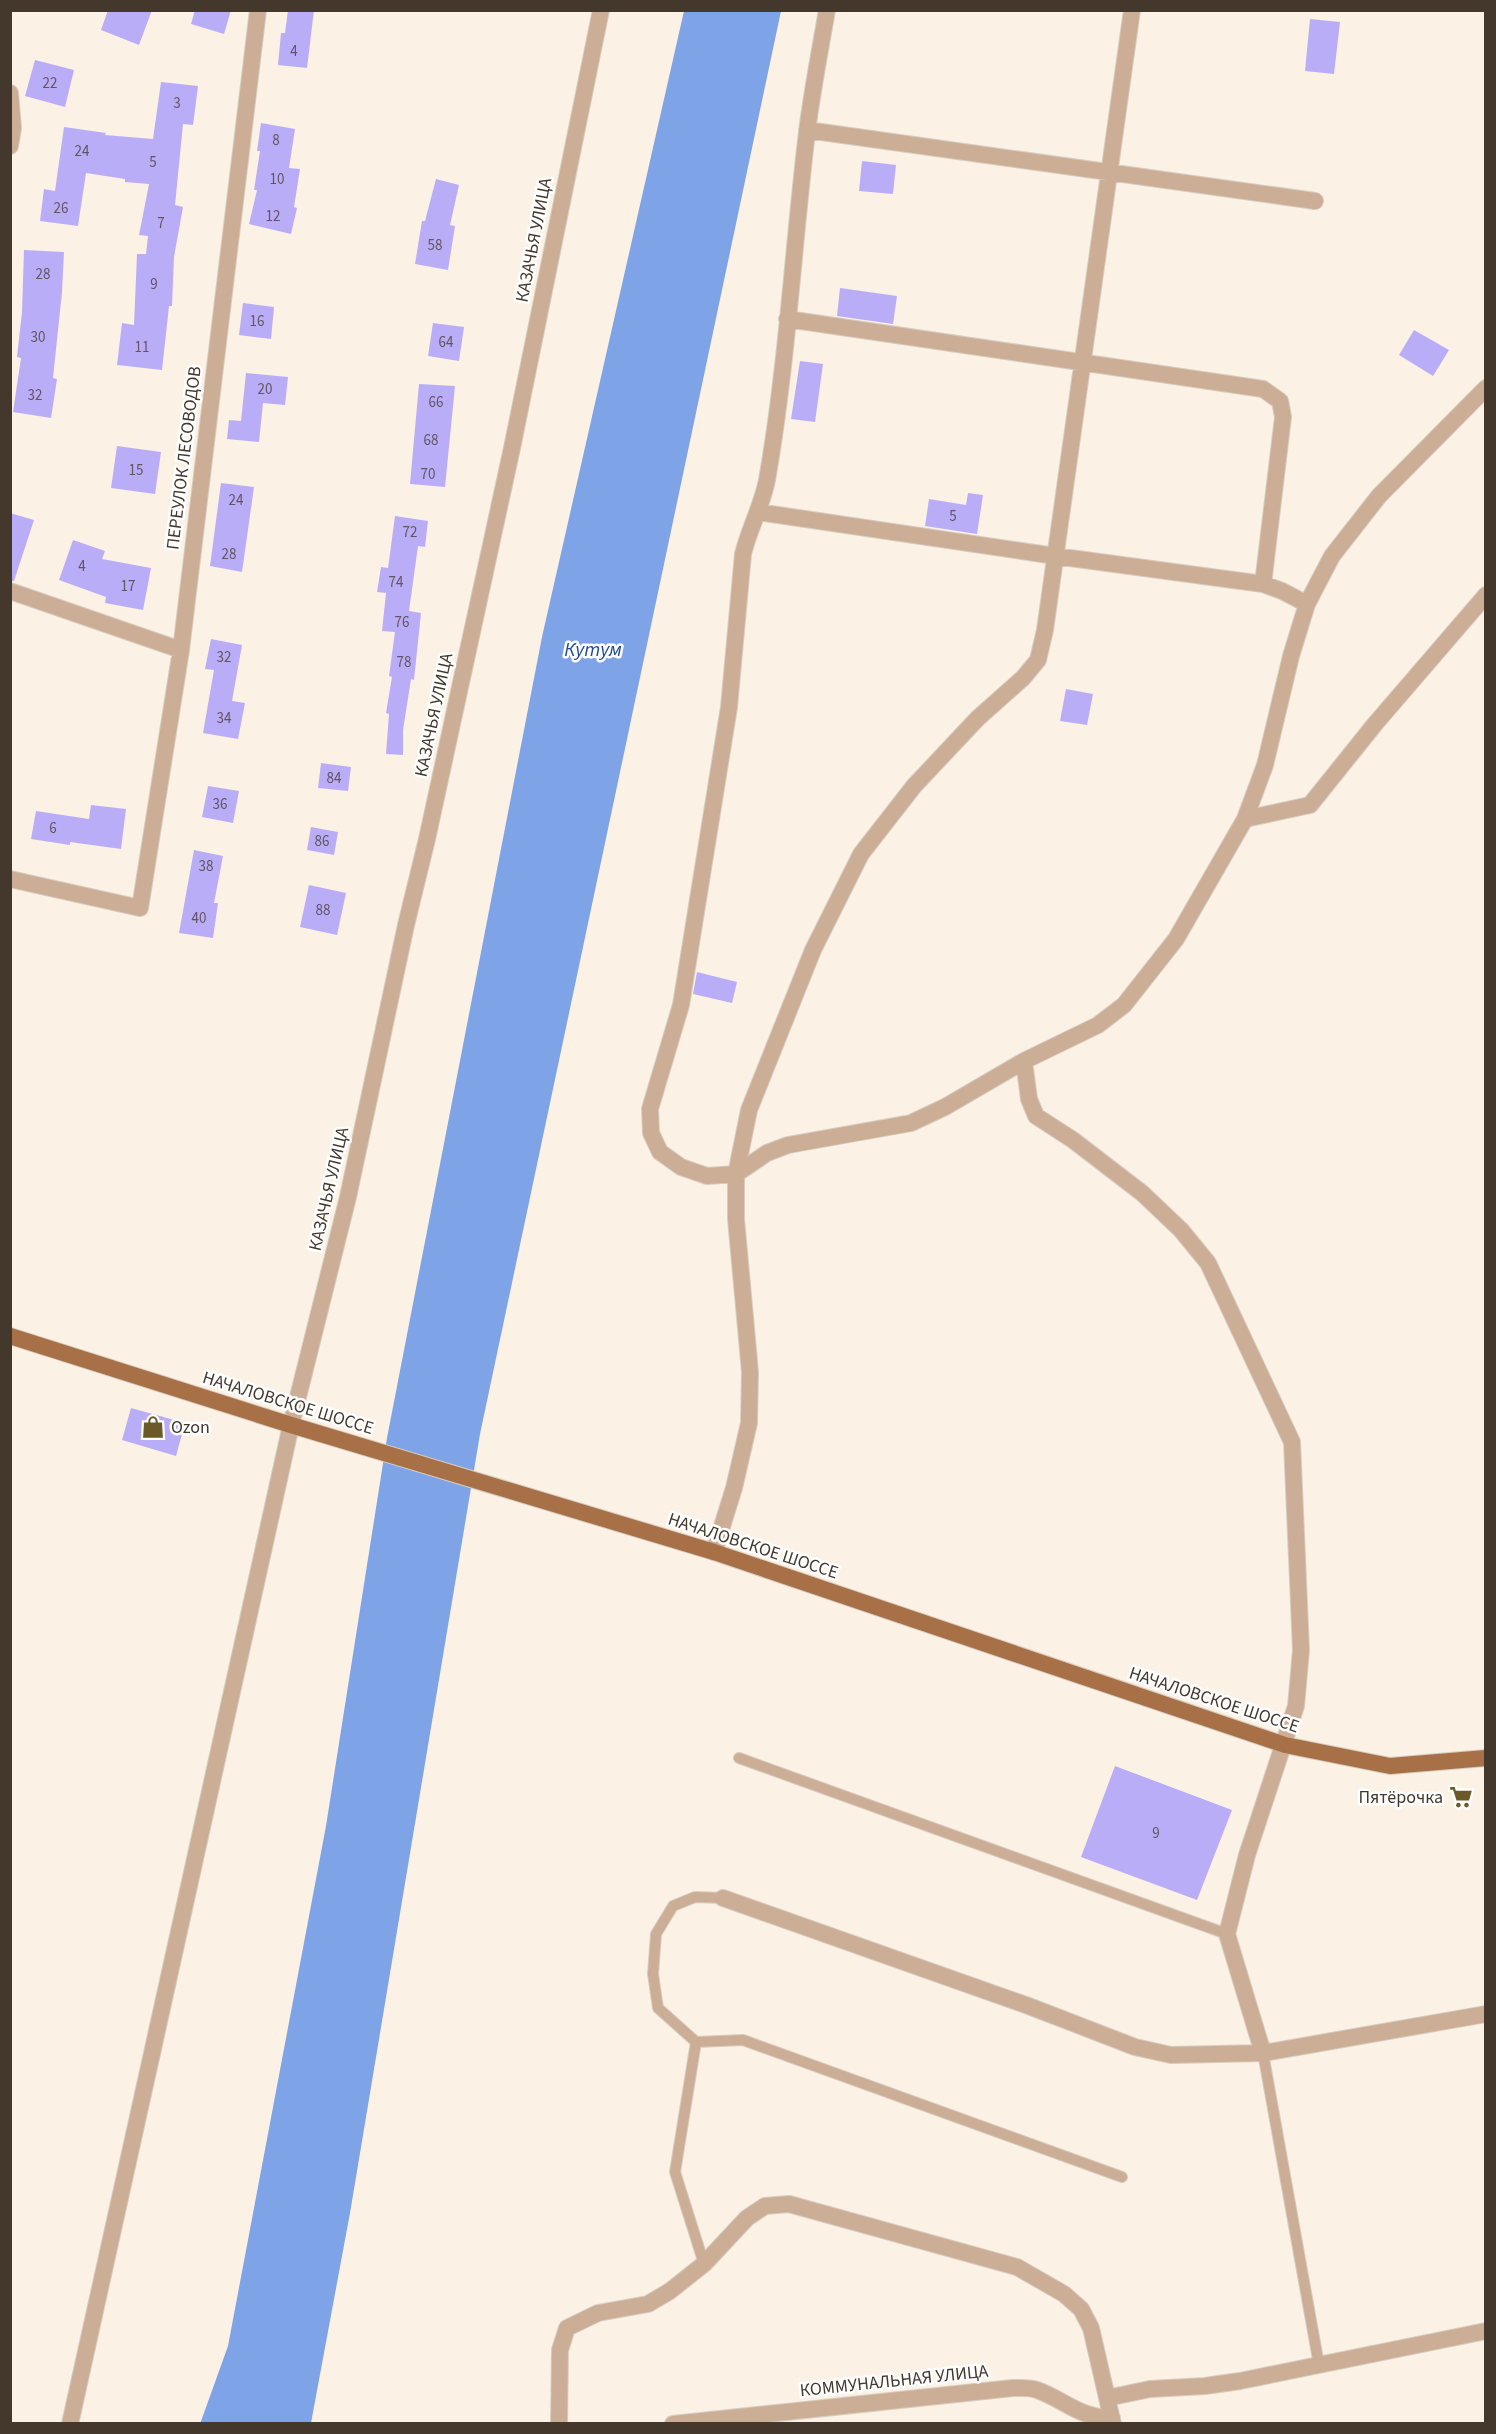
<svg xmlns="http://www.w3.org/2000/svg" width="1496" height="2434" viewBox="0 0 1496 2434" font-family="'Source Sans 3',sans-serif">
<rect width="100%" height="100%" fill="#fcf1e5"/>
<path fill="#7ea3e6" d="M684 11H781L480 1434 350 2213 311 2423 200 2424 228 2346 326 1826 387 1438 542 637Z"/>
<path fill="#baadf8" d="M108 10H152L139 45 101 30Z
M195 10H231L224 34 191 24Z
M288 10H314L307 68 278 65 281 33H285Z
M1310 19 1340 22 1334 74 1305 71Z
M35 60 74 70 65 107 25 96Z
M161 82 198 86 193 125 183 124 175 205 183 207 174 257 172 306H169L162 370 117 365 122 323 134 325 137 254H146L148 236 139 235 149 184 125 182V179L86 173 78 226 40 221 44 189 55 191 64 127 106 133 105 135 153 139Z
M261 123 295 129 289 168 300 169 294 207 297 208 291 234 249 224 257 190H254L260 151H257Z
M862 161 896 165 893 194 859 191Z
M436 179 459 185 450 225 455 226 448 270 415 264 422 221H425Z
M24 250 64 252 62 292 53 378 57 379 51 418 13 412 21 358 17 357 22 312Z
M840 288 897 296 893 324 837 316Z
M243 303 274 307 271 339 239 335Z
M433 323 464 327 459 361 428 356Z
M1414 330 1449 350 1433 376 1399 355Z
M800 361 823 364 815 422 791 419Z
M246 373 288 377 285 405 263 403 259 442 227 439 229 420 241 421Z
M419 384 455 386 445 487 410 484Z
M117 446 161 452 155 494 111 488Z
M221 483 254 487 242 572 210 566Z
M968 493 983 495 977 534 925 526 929 499 966 505Z
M10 513 34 520 14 581H10Z
M395 516 428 521 425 547 418 546 409 611 421 613 414 680 411 679 403 730V755L386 754 389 714 386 713 392 677 389 676 395 632 382 631 386 593 377 592 381 567 388 568Z
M73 540 105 551 102 559 151 568 143 610 105 603 106 597 59 580Z
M211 639 242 645 232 701 245 703 238 739 203 733 214 670 205 669Z
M1066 689 1093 694 1087 725 1060 721Z
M321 763 351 767 348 791 318 788Z
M208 786 239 791 233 823 202 817Z
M91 805 126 809 121 849 70 842V845L31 839 36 811 89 819Z
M311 827 338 832 334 855 307 850Z
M194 850 223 856 214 903H218L213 938 179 933Z
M309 885 346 893 337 935 300 927Z
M697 972 737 982 732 1003 693 994Z
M131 1408 185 1423 176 1456 122 1440Z
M1115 1766 1232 1810 1197 1900 1081 1857Z"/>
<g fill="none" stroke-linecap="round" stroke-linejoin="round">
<g stroke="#d7ccc0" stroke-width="12">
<path id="service" d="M739 1758 1227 1934
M696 2042 743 2040 1122 2177
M1263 2053 1319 2365
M704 2264 675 2172 696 2042 658 2008 653 1974 656 1934 673 1906 695 1897 723 1898"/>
</g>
<g stroke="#d7ccc0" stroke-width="18">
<path id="minor" d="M827 10C820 51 812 91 807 132 793 248 787 366 767 480 762 506 749 529 743 554L729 707 681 1005 650 1109 651 1133 660 1152 681 1167 707 1176 736 1174 767 1153 788 1145 911 1123 945 1107 1024 1061 1098 1025 1124 1005 1176 939 1245 819 1265 765 1291 656 1307 604 1332 556 1379 496 1486 388
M10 93 13 128 10 146
M807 130 1315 201
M787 319 1263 389 1280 401 1283 417 1263 584
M758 512 1055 556 1263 584 1282 591 1307 604
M10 591 181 650
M1245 819 1310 805 1375 724 1486 595
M10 879 140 908 181 650 258 10
M1024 1061 1029 1099 1036 1116 1073 1140 1142 1193 1181 1230 1208 1263 1292 1442 1301 1650 1296 1706 1247 1855 1227 1934 1263 2053
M714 1552 734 1488 749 1423 750 1372 736 1219V1174L749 1110 813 950 861 854 914 786 978 718 1023 678 1038 660 1045 630 1132 10
M723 1898 1026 2005 1135 2047 1171 2055 1263 2053 1486 2014
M1107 2398 1150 2389 1205 2386 1240 2381 1486 2331
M70 2424 291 1425 348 1197 406 925 427 839 512 448 601 10
M559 2424 560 2350 567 2328 598 2313 648 2304 670 2291 704 2264 747 2218 765 2206 789 2204 1017 2267 1064 2294 1081 2309 1091 2328 1113 2424
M673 2424 1013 2388C1020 2388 1030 2387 1037 2390 1065 2400 1079 2418 1112 2418"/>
</g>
<g stroke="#d7ccc0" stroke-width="18">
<path id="primary" d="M10 1336 291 1425 714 1552 1285 1745 1390 1766 1486 1758"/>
</g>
<use href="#service" stroke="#ccad96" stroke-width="10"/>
<use href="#minor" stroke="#ccad96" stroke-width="16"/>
<use href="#primary" stroke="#a77046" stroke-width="16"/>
</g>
<defs>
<g id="shop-bare" transform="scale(1.8)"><path d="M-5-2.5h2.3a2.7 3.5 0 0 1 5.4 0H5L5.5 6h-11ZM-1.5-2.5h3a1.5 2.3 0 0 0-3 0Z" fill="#6b5a28" stroke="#fff" stroke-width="2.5" paint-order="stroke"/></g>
<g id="supermarket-bare" transform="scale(1.8)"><path d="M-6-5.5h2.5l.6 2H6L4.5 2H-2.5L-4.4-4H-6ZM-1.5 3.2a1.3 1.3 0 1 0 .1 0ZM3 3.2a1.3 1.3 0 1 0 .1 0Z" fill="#6b5a28" stroke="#fff" stroke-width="2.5" paint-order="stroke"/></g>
</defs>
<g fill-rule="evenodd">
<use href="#shop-bare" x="153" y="1427"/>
<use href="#supermarket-bare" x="1461" y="1797"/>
</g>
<g text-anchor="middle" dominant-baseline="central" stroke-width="5" stroke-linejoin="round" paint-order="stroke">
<g font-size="15" fill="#625560">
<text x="294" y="51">4</text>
<text x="50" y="83">22</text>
<text x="177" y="103">3</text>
<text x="276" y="140">8</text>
<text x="82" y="151">24</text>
<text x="153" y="162">5</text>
<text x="277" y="179">10</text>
<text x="61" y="208">26</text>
<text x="273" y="216">12</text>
<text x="161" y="223">7</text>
<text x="435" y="245">58</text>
<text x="43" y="274">28</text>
<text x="154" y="284">9</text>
<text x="257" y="321">16</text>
<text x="38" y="337">30</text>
<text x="446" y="342">64</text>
<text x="142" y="347">11</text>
<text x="265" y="389">20</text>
<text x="35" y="395">32</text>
<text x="436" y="402">66</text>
<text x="431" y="440">68</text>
<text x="136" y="470">15</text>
<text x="428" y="474">70</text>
<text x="236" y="500">24</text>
<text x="953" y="516">5</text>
<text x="410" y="532">72</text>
<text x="229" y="554">28</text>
<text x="82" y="566">4</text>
<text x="396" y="582">74</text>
<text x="128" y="586">17</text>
<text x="402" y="622">76</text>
<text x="224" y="657">32</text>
<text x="404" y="662">78</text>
<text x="224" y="718">34</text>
<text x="334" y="778">84</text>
<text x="220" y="804">36</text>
<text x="53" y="828">6</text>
<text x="322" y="841">86</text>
<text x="206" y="866">38</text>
<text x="323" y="910">88</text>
<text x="199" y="918">40</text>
<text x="1156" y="1833">9</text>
</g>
<g font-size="18" fill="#44382d" stroke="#fff">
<text transform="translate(534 240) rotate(-79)">КАЗАЧЬЯ УЛИЦА</text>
<text transform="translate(184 458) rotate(-83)">ПЕРЕУЛОК ЛЕСОВОДОВ</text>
<text transform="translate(434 715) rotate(-78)">КАЗАЧЬЯ УЛИЦА</text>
<text transform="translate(329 1189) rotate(-77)">КАЗАЧЬЯ УЛИЦА</text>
<text transform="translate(288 1403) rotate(17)">НАЧАЛОВСКОЕ ШОССЕ</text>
<text transform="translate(753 1546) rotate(18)">НАЧАЛОВСКОЕ ШОССЕ</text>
<text transform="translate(1214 1700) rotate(18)">НАЧАЛОВСКОЕ ШОССЕ</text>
<text transform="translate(894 2381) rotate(-6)">КОММУНАЛЬНАЯ УЛИЦА</text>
</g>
<g font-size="18" fill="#44382d" stroke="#fff" text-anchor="start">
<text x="171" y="1427">Ozon</text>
<text x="1443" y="1797" text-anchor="end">Пятёрочка</text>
</g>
<g font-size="20" font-style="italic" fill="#204a98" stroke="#fff">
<text x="593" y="650">Кутум</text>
</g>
</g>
<rect width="1496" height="2434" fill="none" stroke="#44382d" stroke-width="24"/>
</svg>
